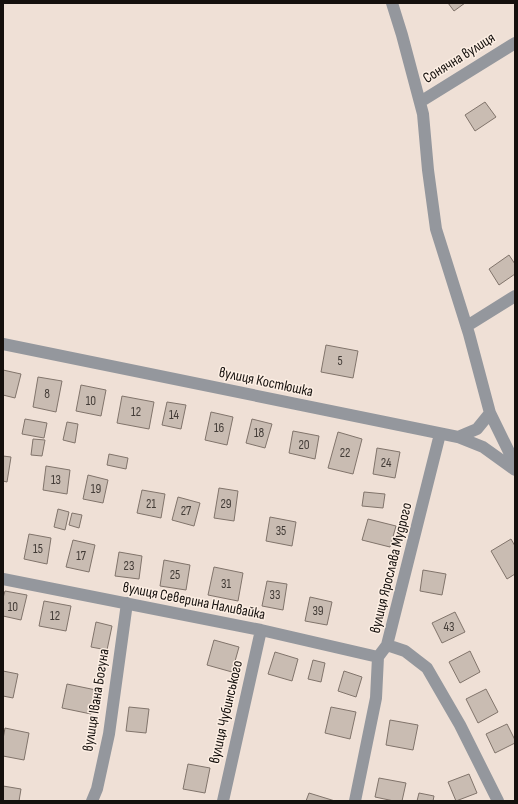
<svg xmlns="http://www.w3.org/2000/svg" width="518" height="804" viewBox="0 0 518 804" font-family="'Sofia Sans Condensed',sans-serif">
<rect width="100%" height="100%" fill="#efe0d6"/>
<path fill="#c9bcb2" stroke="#81746b" d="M448 3H465L454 11Z
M485 102 496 117 475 131 465 115Z
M509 255 515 264V274L499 285 489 269Z
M326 345 358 351 353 378 321 372Z
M3 370 21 374 15 398 3 395Z
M38 377 62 381 56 412 33 407Z
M81 385 106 390 101 416 76 411Z
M122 396 154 402 149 429 117 423Z
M167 402 186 405 181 429 162 425Z
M211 412 233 417 227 445 205 440Z
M25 419 47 423 44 438 22 434Z
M252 419 272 424 265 448 246 443Z
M67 422 78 424 75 443 63 440Z
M293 431 319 436 315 459 289 453Z
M338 432 362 439 353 474 328 468Z
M33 439 45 440 42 456 31 455Z
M377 448 400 452 395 478 373 474Z
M109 454 128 458 126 469 107 465Z
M3 456 11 457 7 482 3 481Z
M46 466 70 470 67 494 43 490Z
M88 475 108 480 103 503 83 499Z
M219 488 238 491 234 521 214 518Z
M142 490 165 494 161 518 137 513Z
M364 492 385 494 383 508 362 506Z
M178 497 200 503 194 526 172 520Z
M58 509 69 512 65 530 54 527Z
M72 513 82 515 79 528 69 525Z
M270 517 296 522 292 546 266 541Z
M368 519 396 526 390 547 362 540Z
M29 534 51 538 47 564 24 559Z
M511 539 515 546V574L507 579 491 551Z
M73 540 95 545 89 572 66 567Z
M119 552 142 556 139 579 115 576Z
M164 560 190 565 186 590 160 586Z
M214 567 243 573 238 601 208 595Z
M423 570 446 574 442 595 420 591Z
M267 581 287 584 283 610 262 606Z
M5 591 27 595 21 620 3 616V598Z
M310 597 332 602 327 625 305 621Z
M44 601 71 606 66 631 39 626Z
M455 612 465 632 442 643 432 623Z
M96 622 112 626 107 650 91 647Z
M214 640 239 647 232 672 207 665Z
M470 651 480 672 460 683 449 662Z
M275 652 298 659 292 681 268 674Z
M313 660 325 663 321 682 308 679Z
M3 671 18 674 13 698 3 696Z
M344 671 362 677 356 697 338 691Z
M67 684 96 690 91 714 62 708Z
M486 689 498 712 478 723 466 699Z
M129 707 149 709 146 733 126 731Z
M331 707 356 712 350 739 325 733Z
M390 720 418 725 413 750 386 745Z
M507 724 515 740V743L495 753 486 734Z
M5 728 29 733 24 760 3 756V739Z
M188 764 210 768 205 793 183 789Z
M469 774 477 793 456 801 448 782Z
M379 778 406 783 402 801H394L375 797Z
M3 786 21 789 19 801H3Z
M309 793 335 801H306Z
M419 793 434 796 433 801H417Z"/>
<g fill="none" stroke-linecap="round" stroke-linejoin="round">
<path stroke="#94979d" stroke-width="12" d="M392 3 402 35 423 114 428 170 436 229 469 334 490 413 515 464
M420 102 515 43
M467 326 515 296
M3 344 458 437 483 447 515 470
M458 437 477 429 490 413
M3 579 261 630 378 657
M387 645 405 651 427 668 460 725 498 801
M92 801 97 789 109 734 127 603
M223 801 261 630
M355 801 376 698 378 657 387 645 440 434"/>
</g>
<g text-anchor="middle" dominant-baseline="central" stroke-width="3" stroke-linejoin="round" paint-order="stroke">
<g font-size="13" fill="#423b36">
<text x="340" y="361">5</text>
<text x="47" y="394">8</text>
<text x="91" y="401">10</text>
<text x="136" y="412">12</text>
<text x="174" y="415">14</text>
<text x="219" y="428">16</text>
<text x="259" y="433">18</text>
<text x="304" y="445">20</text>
<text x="345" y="453">22</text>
<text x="386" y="463">24</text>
<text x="56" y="480">13</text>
<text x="96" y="489">19</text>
<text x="151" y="504">21</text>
<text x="226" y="504">29</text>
<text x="186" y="511">27</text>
<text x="281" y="531">35</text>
<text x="38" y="549">15</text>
<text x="81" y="556">17</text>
<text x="129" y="566">23</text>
<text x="175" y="575">25</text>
<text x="226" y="584">31</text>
<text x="275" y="595">33</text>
<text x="13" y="607">10</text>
<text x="318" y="611">39</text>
<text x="55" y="616">12</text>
<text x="449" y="627">43</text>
</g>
<g font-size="15" fill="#15100d" stroke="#fceee3">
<text transform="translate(459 58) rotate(-32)">Сонячна вулиця</text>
<text transform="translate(266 382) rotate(12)">вулиця Костюшка</text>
<text transform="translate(391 568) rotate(-76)">вулиця Ярослава Мудрого</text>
<text transform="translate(194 601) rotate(11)">вулиця Северина Наливайка</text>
<text transform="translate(96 700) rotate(-81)">вулиця Івана Богуна</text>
<text transform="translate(226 712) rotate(-77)">вулиця Чубинського</text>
</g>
</g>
<rect width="518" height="804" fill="none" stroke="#15100d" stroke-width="8"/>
</svg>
